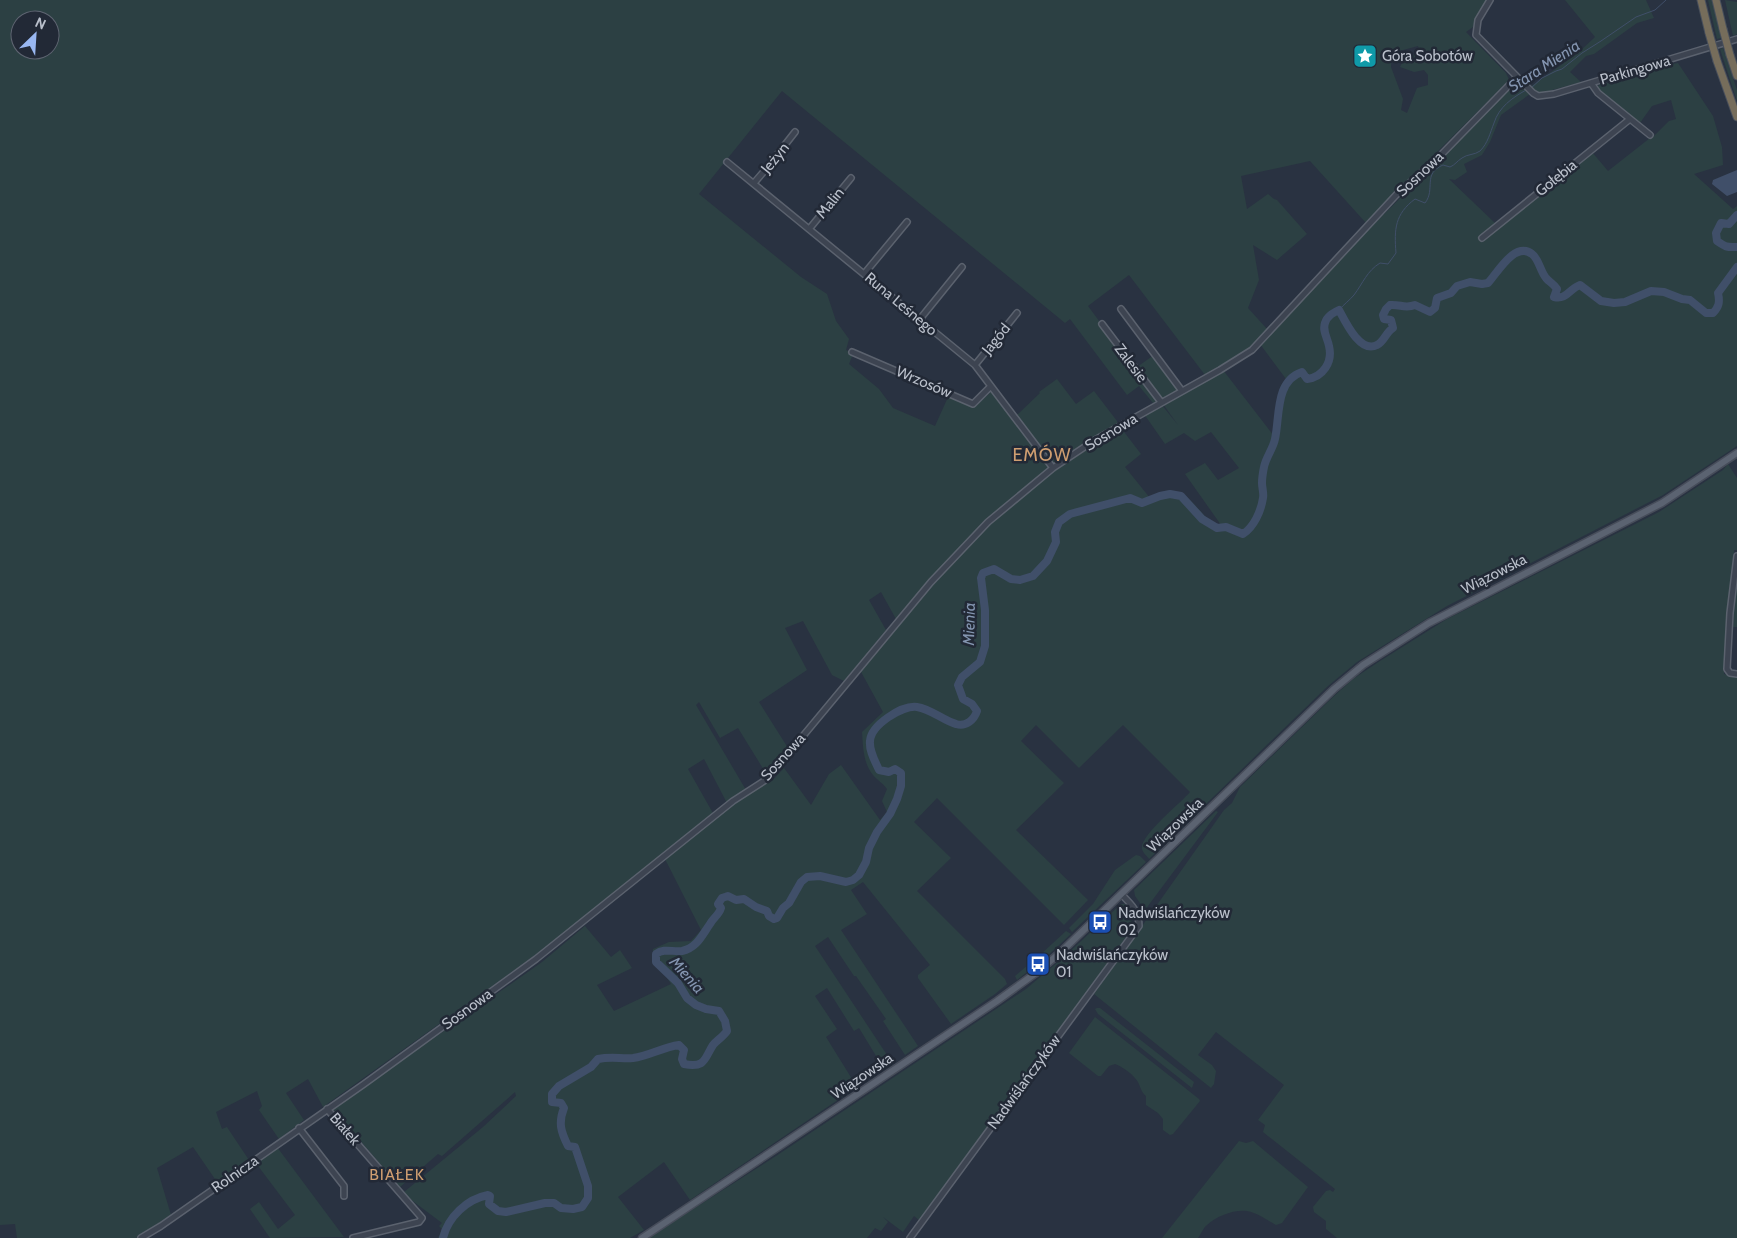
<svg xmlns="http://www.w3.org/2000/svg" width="1737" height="1238" viewBox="0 0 1737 1238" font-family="Cabin,sans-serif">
<rect width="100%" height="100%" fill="#293241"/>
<path fill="#2c4043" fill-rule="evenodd" d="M0 0H1487L1479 12 1473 27 1466 32 1506 73 1509 80 1366 223 1310 161 1241 176 1247 209 1268 194 1274 199 1277 200 1307 234 1277 260 1253 245 1259 280 1248 308 1267 329 1250 348 1205 375 1129 275 1088 306 1158 400 1153 403 1139 386 1127 395 1070 319 1065 323 782 91 699 194 801 277 827 294 836 321 849 339 846 350 853 354 849 364 879 389 893 408 935 426 949 395 975 407 991 392 1049 468 986 521 916 595 896 619 881 592 869 600 886 630 844 681 832 675 803 621 785 628 807 670 759 702 788 748 767 775 738 728 720 738 699 702 696 705 746 790 727 803 704 759 688 769 714 815 541 951 323 1107 308 1079 286 1093 304 1120 279 1139 259 1110 262 1106 257 1091 216 1112 222 1129 227 1127 249 1160 217 1182 193 1147 157 1168 171 1215 136 1238H17L15 1224 0 1225ZM20 20H50V50H20ZM1418 46 1420 51 1404 59 1400 67 1414 72 1424 70 1428 75V85L1417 88 1407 113 1401 110 1403 99 1391 67 1392 53Z
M1565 0H1646L1654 18 1637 23 1594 54 1586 56 1570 72 1581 82 1538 94 1530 87 1578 53 1595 37Z
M1708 0H1712L1721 38 1717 39Z
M1725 0 1737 2V34L1733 36Z
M1723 48 1737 90V101L1720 49Z
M1678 63 1713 116 1722 147 1723 165 1694 174 1733 209 1737 206V446L1663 495 1447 606 1357 662 1328 686 1149 859C1147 856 1143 853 1142 849 1139 836 1181 803 1190 792L1123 725 1079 768 1036 725 1021 741 1064 783 1016 830 1088 900 1064 925 937 798 914 822 951 858 917 891 1005 979 1007 984 995 994 951 1024 918 978V975L930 965 863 882 851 890 867 914 841 930 918 1046 905 1055 883 1021 886 1019 856 976H854L828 937 815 946 893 1064 884 1069 859 1028 854 1031 827 988 815 996 837 1029 826 1037 857 1087 690 1200 664 1162 618 1197 644 1230 630 1238H438L442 1229 439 1226 442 1223 410 1199 404 1192 483 1127 516 1096 515 1092 442 1156 438 1154 400 1187 333 1109 542 962 585 926 611 957 620 950 632 968 597 985 614 1011 671 984 666 976 652 960 653 949 669 942 691 941 701 930 665 859 734 803 770 779 772 781 784 768 811 805 829 774 841 765 880 820 887 812 882 801 887 789C883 783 877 780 873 775 863 763 863 746 862 732L883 712 860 670 922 595 990 523 1057 469 1121 428 1141 454 1125 467 1150 498C1155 497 1159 493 1164 492 1195 488 1200 523 1221 525L1185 474 1205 463 1218 480 1239 468 1211 432 1195 441 1184 433 1165 444 1144 414 1161 404 1178 425 1163 404 1209 380 1223 370 1274 436 1281 385 1286 379 1260 344 1370 228 1516 83 1521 85 1530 94 1501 115 1490 142 1482 155 1464 164 1467 172 1455 180 1449 179 1496 224 1479 237 1481 239 1592 152 1608 171 1650 138 1653 137 1669 121 1676 119 1671 100 1652 106 1640 123 1601 91 1597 86 1665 65Z
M1154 355 1179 390 1161 399 1137 367Z
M1057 379 1076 404 1094 391 1117 421V424L1100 434 1054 465 1017 415 1040 393 1039 392Z
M1728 464 1737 478V550H1734L1724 674 1737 676V1238H1337L1326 1229V1221L1314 1212 1313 1207 1326 1191 1330 1190 1333 1192 1335 1189 1263 1132 1265 1125 1258 1120 1284 1085 1216 1032 1198 1055 1212 1065 1216 1071 1214 1084 1211 1088 1094 994 1224 810 1232 803 1240 787 1333 697 1353 679 1380 661 1447 619 1659 512 1723 470Z
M1737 570V627H1733Z
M1216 811 1218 812 1145 910 1135 896 1134 890Z
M1136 855 1140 856 1146 862 1072 932 1069 928 1093 904 1115 870Z
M1121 904H1126L1132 918 1130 932 919 1220 914 1216 903 1232 883 1217 888 1222 881 1231 875 1228 867 1238H648L776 1156 1026 989 1065 956Z
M1066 931 1071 934 1045 958 1040 955Z
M1036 958 1041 961 1017 980 1015 976Z
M1097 1008H1100L1194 1082 1192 1088 1098 1014 1095 1009Z
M1095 1017 1199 1099 1200 1101 1173 1134 1170 1135 1163 1130V1119L1158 1113 1146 1105V1096C1141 1092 1141 1088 1138 1082 1133 1074 1123 1067 1115 1064L1109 1066 1101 1076H1098L1069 1053Z
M1239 1141 1246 1143 1253 1141 1308 1187 1282 1223 1276 1225C1267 1220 1258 1213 1247 1211 1235 1209 1216 1216 1207 1225 1203 1228 1201 1234 1198 1238H1162Z
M277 1147 344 1237 270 1238 250 1209 259 1202 278 1229 295 1215 255 1162Z"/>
<path fill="#404f69" d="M1737 170V192L1727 196 1712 184 1713 180Z"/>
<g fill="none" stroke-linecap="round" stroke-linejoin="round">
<path stroke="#404f69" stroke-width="1" d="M1530 89 1542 78 1556 71 1562 69 1582 53 1601 41 1636 17 1655 10 1666 0
M1339 310C1344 304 1350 300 1354 295 1363 283 1367 271 1380 263L1388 264 1396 253C1394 229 1395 214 1415 199L1425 203C1436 189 1422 174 1443 165L1450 167C1455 165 1457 161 1462 158 1467 154 1475 155 1480 151 1488 143 1490 133 1494 123 1499 107 1512 98 1526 90"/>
<path stroke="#404f69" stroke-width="8" d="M1737 215 1729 224 1721 223 1716 233 1717 241C1727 248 1727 247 1737 247
M443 1238C448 1217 467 1199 488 1195L490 1196 489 1204 498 1211 506 1212 545 1203H554L561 1208 573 1209 582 1207 588 1198V1186L575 1147 568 1146C561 1132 558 1123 564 1108L561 1103 552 1102V1094L559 1086 591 1067 598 1059C612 1056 621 1059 633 1058 649 1056 663 1047 679 1045L684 1050 682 1059 684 1064C706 1068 704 1059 713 1045 717 1040 723 1037 727 1031L725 1021 719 1011 706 1009 696 1005 687 998 678 983 656 962V954C664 948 672 952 682 951 697 948 702 935 710 924 713 918 719 915 721 908L718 904 722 898 728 896 736 900 744 899 756 907 767 911 769 916 774 919 777 918 783 908 789 903 801 882 807 877 820 876 846 882 853 880 859 875 866 862 869 848 877 832 890 814 897 799 901 786V773L895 769 889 772 879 770C875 761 869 751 870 741 871 725 902 705 917 707 931 709 944 721 956 724 966 727 974 720 977 711L972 704 963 699 958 685 962 677 980 662 985 646V610L981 578 983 573 994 569 1011 579 1020 580 1033 576 1047 561 1056 542 1055 532 1059 522 1070 514 1130 498 1142 503 1160 496 1170 494 1181 496 1202 519 1217 528 1226 527 1243 534C1254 527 1261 511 1263 498 1264 493 1262 488 1262 483 1262 478 1263 472 1264 467 1266 457 1273 449 1275 439 1280 416 1275 381 1302 372L1307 379C1323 377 1333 362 1329 346 1328 339 1322 331 1325 323 1327 316 1333 313 1339 310 1345 321 1360 354 1377 345 1384 342 1386 332 1393 328L1391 320 1384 319 1383 315 1386 309 1390 305C1400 304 1405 309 1415 305L1430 312 1435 308 1437 298 1451 293 1457 286 1470 282 1482 284 1488 283C1498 272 1515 241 1532 254 1539 259 1540 271 1546 278 1549 282 1553 283 1557 289L1554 297C1567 300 1569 289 1580 285L1601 301 1614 303 1625 302 1651 291 1664 292 1682 299 1690 300 1706 313H1713C1719 307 1720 302 1718 293L1737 267"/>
<g stroke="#5b626e" stroke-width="8">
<path id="minor" d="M1490 0 1478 20 1476 35 1533 93 1538 96 1554 94 1737 39
M1591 83 1598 93 1650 135
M727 162 975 365 1053 468
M754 183 766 169 795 132
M810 228 851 178
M1482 238 1630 119
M864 274 907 222
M1121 309 1182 391
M920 319 962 267
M1102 324 1161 402
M852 352 973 404 991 386
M975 365 1017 313
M1737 556 1730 613 1727 669 1730 673 1737 674
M327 1109 422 1218 419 1222 353 1238
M299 1128 344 1186V1196
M141 1238 161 1226 364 1084 536 959 733 801 764 781 778 766 931 582 988 522 1053 468 1095 440 1220 370 1252 350 1398 193 1436 160 1517 77
M910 1238 1139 926C1139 911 1131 904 1121 894"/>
</g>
<g stroke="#474d5a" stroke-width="9">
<path id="major" d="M642 1238 997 1001 1040 970 1062 951 1334 689 1363 665 1429 623 1662 503 1737 453"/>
</g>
<g stroke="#484f5b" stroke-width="9">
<path id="highway" d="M1701 0 1709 33
M1716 0 1723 29
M1730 55 1737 76
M1717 61 1737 117"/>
</g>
<use href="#minor" stroke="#3d4451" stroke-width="5"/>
<use href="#major" stroke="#5b6371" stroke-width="6"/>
<use href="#highway" stroke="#766d5b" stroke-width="7"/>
<g stroke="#484f5b" stroke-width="9" stroke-linecap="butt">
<path id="highway-bridge" d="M1723 29 1730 55
M1709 33 1717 61"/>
</g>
<use href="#highway-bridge" stroke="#766d5b" stroke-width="7"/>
</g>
<defs>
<g id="sight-square" transform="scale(1.25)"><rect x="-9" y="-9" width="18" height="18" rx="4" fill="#0f9aa8" stroke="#222936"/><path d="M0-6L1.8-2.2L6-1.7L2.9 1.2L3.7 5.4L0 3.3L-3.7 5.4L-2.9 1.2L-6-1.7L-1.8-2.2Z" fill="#fff"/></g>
<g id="bus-square" transform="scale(1.25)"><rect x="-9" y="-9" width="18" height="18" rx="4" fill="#1a4fb4" stroke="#222936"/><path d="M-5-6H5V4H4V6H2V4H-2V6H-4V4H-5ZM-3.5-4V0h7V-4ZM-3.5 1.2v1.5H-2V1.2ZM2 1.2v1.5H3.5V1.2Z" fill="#fff"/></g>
</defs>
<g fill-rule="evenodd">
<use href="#sight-square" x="1365" y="56"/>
<use href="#bus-square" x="1100" y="922"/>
<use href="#bus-square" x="1038" y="964"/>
</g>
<g text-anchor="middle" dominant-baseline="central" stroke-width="5" stroke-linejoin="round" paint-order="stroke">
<g font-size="15" fill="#bac0cb" stroke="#222936" text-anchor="start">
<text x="1382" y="56">Góra Sobotów</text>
<text x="1118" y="913">Nadwiślańczyków<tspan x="1118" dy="17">02</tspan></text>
<text x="1056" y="955">Nadwiślańczyków<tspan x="1056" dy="17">01</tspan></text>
</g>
<g font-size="15" fill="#bac0cb" stroke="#222936">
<text transform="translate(1635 70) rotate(-16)">Parkingowa</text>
<text transform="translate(775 158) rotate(-51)">Jeżyn</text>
<text transform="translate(1420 174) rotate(-43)">Sosnowa</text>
<text transform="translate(1556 178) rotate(-39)">Gołębia</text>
<text transform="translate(830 203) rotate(-51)">Malin</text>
<text transform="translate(901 304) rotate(40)">Runa Leśnego</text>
<text transform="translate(996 339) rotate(-51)">Jagód</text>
<text transform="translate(1131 363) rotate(53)">Zalesie</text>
<text transform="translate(924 382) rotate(23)">Wrzosów</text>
<text transform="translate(1111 432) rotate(-31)">Sosnowa</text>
<text transform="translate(1494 574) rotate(-27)">Wiązowska</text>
<text transform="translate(783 757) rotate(-48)">Sosnowa</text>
<text transform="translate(1175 825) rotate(-44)">Wiązowska</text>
<text transform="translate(467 1009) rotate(-36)">Sosnowa</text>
<text transform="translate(862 1076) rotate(-34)">Wiązowska</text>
<text transform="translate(1024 1082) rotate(-54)">Nadwiślańczyków</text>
<text transform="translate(345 1129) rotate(49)">Białek</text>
<text transform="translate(235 1174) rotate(-35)">Rolnicza</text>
</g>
<g font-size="16" font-style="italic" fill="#8495b0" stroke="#222936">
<text transform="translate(1544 66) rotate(-33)">Stara Mienia</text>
<text transform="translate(969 624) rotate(-89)">Mienia</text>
<text transform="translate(687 975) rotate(48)">Mienia</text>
</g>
<g font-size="16" letter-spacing="1" fill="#cf9e71" stroke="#222936">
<text x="397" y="1174">BIAŁEK</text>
</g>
<g font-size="18" letter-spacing="1" fill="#cf9e71" stroke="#222936">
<text x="1042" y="455">EMÓW</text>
</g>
</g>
<g transform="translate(35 35) rotate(25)"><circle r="24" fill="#222936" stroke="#5f6572"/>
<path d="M0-4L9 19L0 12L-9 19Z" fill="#99b7f1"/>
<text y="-8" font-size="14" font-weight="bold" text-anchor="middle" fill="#bac0cb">N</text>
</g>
</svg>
